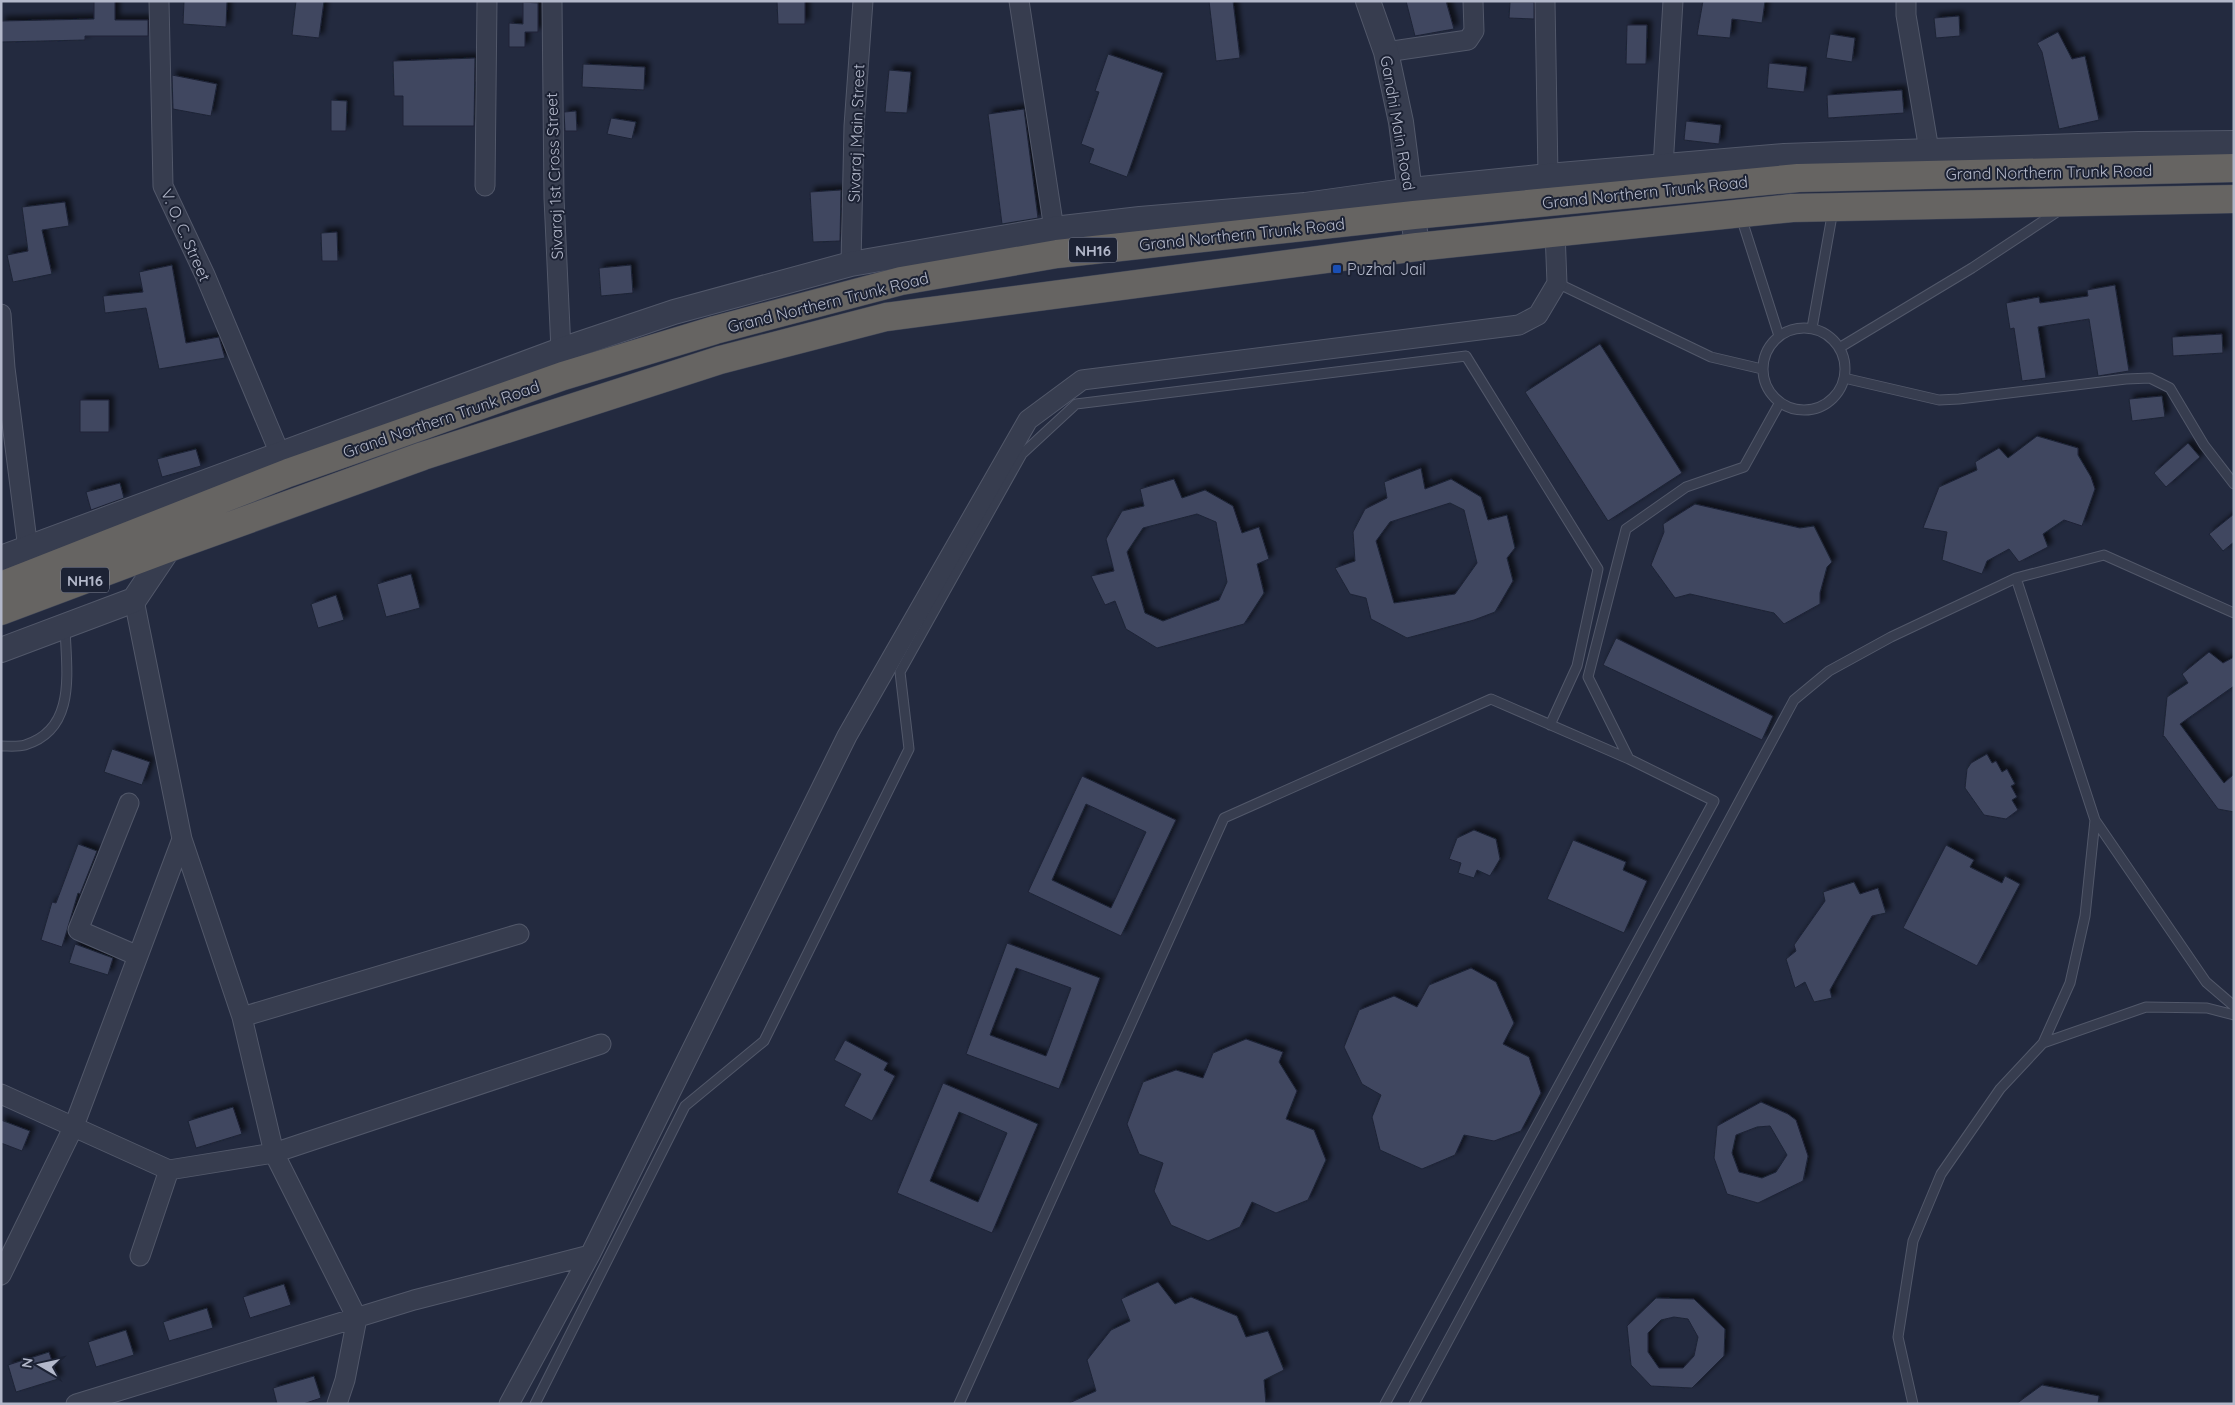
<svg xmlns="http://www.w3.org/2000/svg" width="2235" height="1405" viewBox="0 0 2235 1405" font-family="Quicksand,sans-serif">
<defs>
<filter id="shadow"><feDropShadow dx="4.5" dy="-4.5" stdDeviation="2.5" flood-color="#0009"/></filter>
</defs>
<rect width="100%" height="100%" fill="#232a3f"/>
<path fill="#3f4660" stroke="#1e2436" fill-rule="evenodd" filter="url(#shadow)" d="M94 1H115V20H148V36H85V40L1 42V21L94 19Z
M184 1H227L226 27 183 24Z
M296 1H324L319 38 292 35Z
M777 1H805V24H778Z
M1209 1H1233L1240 58 1216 61Z
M1406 1H1446L1454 29 1415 36Z
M1703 1H1765L1762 23 1732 19 1730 38 1697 35Z
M523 2 538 3V32H525V47H509V23L523 24Z
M1510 2H1534V19L1509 18Z
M1959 16 1960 36 1936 38 1934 18Z
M1627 25H1647L1646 64H1626Z
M2058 32 2072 59 2085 56 2099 120 2059 129 2042 52 2037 43Z
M1830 34 1855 38 1852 62 1826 58Z
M1108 54 1163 73 1127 177 1089 163 1094 149 1081 144 1099 92 1095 91Z
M475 58 474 126H403V96H394L393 61Z
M1769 63 1807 67 1804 92 1767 88Z
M583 64 645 67 644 90 582 87Z
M889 70 911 72 907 113 885 112Z
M172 75 217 84 211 116 173 109Z
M1902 90 1904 113 1828 118 1827 95Z
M331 100 347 101 346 131H331Z
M1024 109 1038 218 1002 224 988 114Z
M576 111 577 131H565L564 112Z
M611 118 636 122 632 139 607 134Z
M1686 121 1721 125 1719 144 1684 140Z
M841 190 840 241 813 242 810 192Z
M65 202 69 226 42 230 52 274 13 282 7 255 28 251 22 207Z
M337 232 338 261H322L321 233Z
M172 265 186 343 219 337 225 358 159 369 146 308 105 313 103 296 143 292 139 272Z
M631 265 633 293 601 296 599 268Z
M2115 285 2129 371 2098 376 2089 319 2038 327 2046 378 2022 381 2014 328 2010 329 2006 303 2039 297 2040 303 2088 296 2087 290Z
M2222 334 2223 353 2173 356 2172 337Z
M1600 344 1682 473 1608 521 1525 392Z
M2162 396 2165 417 2132 421 2129 399Z
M80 400H109V432H80Z
M2037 436 2078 448V455L2091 477 2095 489 2082 526 2064 520 2043 534 2048 547 2019 562 2009 549 1987 561 1982 574 1942 560 1947 532 1923 528 1939 487 1977 470 1975 462 1999 448 2008 458Z
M2188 443 2200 457 2166 487 2154 473Z
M196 449 201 466 162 477 157 459Z
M1421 468 1425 489 1451 479 1481 497 1488 520 1507 515 1515 548 1507 558 1513 581 1495 612 1474 620 1407 638 1371 619 1366 598 1350 594 1335 568 1355 561 1353 532 1365 509 1387 498 1384 482ZM1450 503 1464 510 1477 563 1455 594 1394 603 1376 541 1390 522Z
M1174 479 1182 498 1205 490 1233 506 1242 533 1259 527 1269 559 1257 564 1264 593 1244 624 1157 648 1126 629 1115 601 1105 605 1091 576 1114 571 1106 539 1122 511 1144 506 1140 489ZM1197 514 1216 522 1227 582 1219 600 1163 621 1145 613 1127 552 1143 528Z
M120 483 124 498 91 510 86 492Z
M1695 504 1800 528 1814 526 1832 562 1827 567 1820 593V604L1784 624 1774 613 1690 594 1675 598 1651 565 1664 532 1663 524Z
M2234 514V542L2223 551 2209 534Z
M411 574 420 608 386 617 377 584Z
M336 595 344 620 318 628 311 604Z
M1616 638 1773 716 1762 740 1603 665Z
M2209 652 2223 663 2234 657V686L2180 724 2224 783 2234 774V812L2218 809 2164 736 2163 737 2167 697 2188 683 2182 674Z
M112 749 150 762 142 785 104 772Z
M1987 754 1992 763 1996 761 2002 772 2007 769 2015 784 2011 786 2017 797 2012 800 2018 810 2006 819 1984 815 1965 788 1967 769 1971 763Z
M1082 776 1176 820 1121 936 1028 892ZM1086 804 1146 832 1111 908 1052 880Z
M1474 830 1496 839 1500 859 1490 876 1477 870 1474 878 1458 873 1461 863 1449 859 1457 838Z
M1573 840 1626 862 1623 870 1647 881 1624 933 1547 899Z
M78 844 97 851 80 894 78 893 62 947 41 940 52 902 56 903Z
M1946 845 1974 860 1970 867 2002 883 2005 876 2020 884 1977 966 1903 928Z
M1854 882 1860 894 1878 888 1886 913 1872 916 1830 990 1832 998 1814 1002 1805 982 1795 988 1786 959 1796 951 1794 945 1825 901 1823 892Z
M1007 943 1100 978 1059 1089 966 1054ZM1016 968 1071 988 1046 1056 990 1035Z
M75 944 113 958 108 975 69 963Z
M1471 968 1496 982 1514 1023 1503 1044 1529 1057 1541 1093 1521 1131 1494 1141 1464 1135 1455 1155 1422 1169 1380 1150 1372 1117 1381 1095 1362 1084 1344 1047 1359 1010 1394 996 1417 1007 1429 985Z
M1246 1039 1283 1052 1279 1062 1297 1091 1286 1119 1314 1130 1326 1160 1308 1200 1276 1213 1252 1202 1240 1227 1208 1241 1171 1225 1154 1191 1163 1163 1139 1154 1127 1124 1143 1082 1176 1070 1203 1078 1213 1053Z
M845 1040 888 1063 884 1070 895 1076 872 1121 844 1106 861 1074 834 1060Z
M943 1083 1038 1124 992 1233 897 1193ZM959 1112 1007 1133 978 1202 930 1181Z
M1761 1102 1788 1114 1796 1120 1808 1156 1803 1181 1758 1203 1727 1194 1714 1158 1717 1126ZM1770 1126 1787 1155 1776 1172 1762 1178 1739 1172 1732 1153 1736 1135 1757 1127Z
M233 1107 242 1134 196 1148 188 1121Z
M1 1120 30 1131 22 1151 1 1143Z
M1158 1282 1175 1304 1191 1297 1237 1316 1246 1337 1268 1331 1284 1370 1264 1380 1266 1404H1067L1096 1391 1087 1360 1111 1330 1130 1321 1121 1299Z
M284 1284 291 1305 250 1318 243 1297Z
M1656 1298 1694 1299 1725 1329 1724 1356 1692 1388 1651 1386 1631 1365 1627 1326ZM1674 1317 1688 1319 1698 1337 1694 1356 1683 1368H1659L1648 1352V1333L1661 1320Z
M207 1308 213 1328 169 1341 163 1322Z
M126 1330 134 1355 96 1367 88 1342Z
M49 1352 58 1379 16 1392 8 1365Z
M314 1376 321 1398 303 1404H277L273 1388Z
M2042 1385 2099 1396 2098 1404H2016Z"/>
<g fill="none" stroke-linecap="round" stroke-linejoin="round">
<g stroke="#52586a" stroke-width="11">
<path id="service" d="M1741 217 1779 336
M1557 283 1711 357 1762 369
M1763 369a41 41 0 1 1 82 0a41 41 0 1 1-82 0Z
M1812 328 1833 210
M1839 348 1972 268 2060 210
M1844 378 1939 400 1959 399 2126 379 2150 378 2170 388 2204 445 2234 484
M2016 578 2095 820 2206 982 2234 1006
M1 746C9 746 18 747 25 745 78 729 66 669 65 626
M2043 1043 2070 983 2085 916 2095 820
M535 1404 685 1106 764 1041 909 749 900 672 1022 454 1076 404 1466 356 1598 569 1577 666 1550 725
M959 1404 1224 818 1491 699 1629 759 1588 677 1626 529 1686 487 1744 467 1779 404
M1385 1404 1714 801 1629 759
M1414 1404 1794 700 1829 671 1891 637 2016 578 2104 555 2234 613
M1913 1404 1898 1337 1913 1241 1941 1174 2000 1089 2043 1043 2146 1007 2207 1008 2234 1015"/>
</g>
<g stroke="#52586a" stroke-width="21">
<path id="minor" d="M159 1 163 186 205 275 280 454
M552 1 554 198 561 350
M1019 1 1054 229
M1545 1 1548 176
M1906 1V15L1929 150
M1386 52 1468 40 1474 31 1473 1
M1663 167 1673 1
M485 186 487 1
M851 264 854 126 863 1
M1 314 5 368 28 549
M129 803 78 930 138 956
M182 839 242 1017 274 1153 357 1318 345 1380 337 1404
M242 1017 519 934
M1 1094 169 1170 140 1256
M169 1170 274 1153 601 1044
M1 1275 74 1126 182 839 134 600
M76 1404 414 1300 590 1255
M509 1404 590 1255 847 736 1028 420 1082 380 1519 325 1538 315 1557 283 1555 232"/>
</g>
<g stroke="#52586a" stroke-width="26">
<path id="tertiary" d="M1368 1 1386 52 1401 122 1417 247
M1 558 561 350 674 312 851 264 1054 229 1140 219 1305 205 1411 190 1548 176 1784 156 2139 144 2234 143
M1 650 134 600 169 548"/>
</g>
<g stroke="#3f4557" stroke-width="29">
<path id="trunk" d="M1 586 288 473 563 376 715 330 901 281 1057 254 1414 215 1798 178 2234 168
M1 611 169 548 423 456 720 360 886 317 1417 247 1792 208 2234 199"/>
</g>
<use href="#service" stroke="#373d4f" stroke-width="9"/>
<use href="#minor" stroke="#373d4f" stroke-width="19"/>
<use href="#tertiary" stroke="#373d4f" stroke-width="24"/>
<use href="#trunk" stroke="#666462" stroke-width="28"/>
</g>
<rect fill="#1a4fb4" stroke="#1c2234" stroke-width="2" x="1332" y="264" width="10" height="10" rx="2.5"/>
<g text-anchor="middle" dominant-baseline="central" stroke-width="4" stroke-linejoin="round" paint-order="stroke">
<g fill="#1c2234" stroke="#868b9d" stroke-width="1">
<rect x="1069" y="237.5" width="48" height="25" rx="4"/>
<rect x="61" y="567.5" width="48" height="25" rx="4"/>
</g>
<g font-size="15" font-weight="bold" fill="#b3b8ca">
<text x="1093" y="250">NH16</text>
<text x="85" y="580">NH16</text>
</g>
<g font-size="16" fill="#b3b8ca" stroke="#1c2234">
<text transform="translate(1398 123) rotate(80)">Gandhi Main Road</text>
<text transform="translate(856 133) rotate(-88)">Sivaraj Main Street</text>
<text transform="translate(2049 172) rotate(-1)">Grand Northern Trunk Road</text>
<text transform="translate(554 176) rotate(-92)">Sivaraj 1st Cross Street</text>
<text transform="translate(1645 192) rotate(-6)">Grand Northern Trunk Road</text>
<text transform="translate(1242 234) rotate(-6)">Grand Northern Trunk Road</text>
<text transform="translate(186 235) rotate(66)">V. O. C. Street</text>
<text transform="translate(828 302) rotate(-14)">Grand Northern Trunk Road</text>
<text transform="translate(441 419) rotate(-19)">Grand Northern Trunk Road</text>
</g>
<g font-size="16" fill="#b3b8ca" stroke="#1c2234" text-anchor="start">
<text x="1347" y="269">Puzhal Jail</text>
</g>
</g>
<rect width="2235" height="1405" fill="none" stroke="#b3b8ca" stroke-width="5"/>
<g transform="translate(40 1365) rotate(279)" stroke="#1c2234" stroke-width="4" paint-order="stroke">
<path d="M0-4L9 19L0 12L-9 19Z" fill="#b3b8ca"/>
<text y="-8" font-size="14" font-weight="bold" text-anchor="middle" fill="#b3b8ca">N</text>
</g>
</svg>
